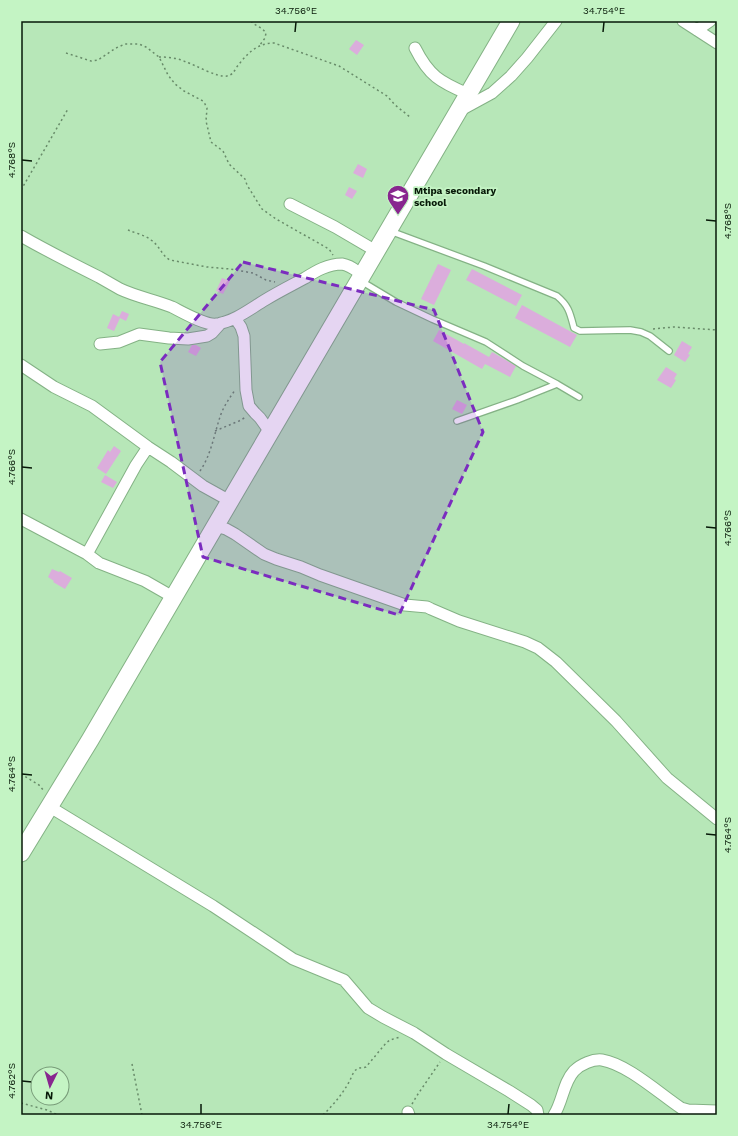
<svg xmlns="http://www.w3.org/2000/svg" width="738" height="1136" viewBox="0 0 738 1136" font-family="'Work Sans',sans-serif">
<rect width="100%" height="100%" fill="#b7e7b8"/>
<path fill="#dbaddc" d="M356 40 364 45 357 55 349 49Z
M358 164 367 169 363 178 353 173Z
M349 187 357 191 352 199 345 195Z
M438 264 451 270 434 305 421 299Z
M472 269 522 295 516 306 466 280Z
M222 278 230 281 223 294 216 291Z
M522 305 577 335 570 347 515 318Z
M122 311 129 314 126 321 120 318 114 331 107 328 113 314 119 317Z
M439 330 464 344V343L489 357 492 352 516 366 510 377 485 364 482 369 433 341Z
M682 341 692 347 688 354 690 355 685 362 674 355Z
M192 345H196L201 348 196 356 188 352Z
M666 367 677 374 674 379 676 380 671 388 657 380Z
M457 400 467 405 462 414 452 409Z
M114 446 121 451 106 474 97 468 108 450 110 452Z
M105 475 117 482 113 488 101 482Z
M52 569 59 572 60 571 72 578 65 589 53 582 54 581 48 577Z"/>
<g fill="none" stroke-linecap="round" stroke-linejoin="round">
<g stroke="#84b285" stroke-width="8">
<path id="service" d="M390 231 484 266 557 296C569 306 570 313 574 328L580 331 630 330 641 332 650 336 669 351
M361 281 396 302 432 319 486 342 523 366 557 384 579 397
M457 421 517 400 557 384"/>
</g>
<g stroke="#84b285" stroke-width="13">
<path id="minor" d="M683 21 717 43
M697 30 710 21
M415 48C429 76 440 82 468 94
M459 111 492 93 511 76 527 58 556 21
M290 204 335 227 376 251
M21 236C47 251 73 264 99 277 106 281 113 285 120 289 137 297 155 300 172 307 182 312 206 326 217 324 235 321 250 309 265 300 278 292 292 285 305 278 316 271 328 264 342 264 348 265 353 268 358 272L360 279
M235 318 241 327 244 336 246 390 249 406 255 413 260 418 270 432
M100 344 119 342 139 334 169 338 188 339 207 336 212 333 221 323
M21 365 54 387 92 406 148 447 171 462 203 486 230 501
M21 519 87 554 99 563 145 581 173 597
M215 526 226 529 235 534 264 554 276 559 301 567 320 575 405 605 427 607 431 609 459 621 525 642 538 648 556 662 616 721 667 778 717 819
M87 554 136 465 148 447
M50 807 213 906 293 959 344 980 368 1008 383 1017 414 1033 446 1054 509 1091 531 1105 537 1110 538 1115
M408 1112 409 1115
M554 1115C563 1101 563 1083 574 1071 581 1064 593 1059 602 1060 627 1064 660 1094 681 1108L688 1110 717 1111"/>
</g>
<g stroke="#84b285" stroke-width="19">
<path id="primary" d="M21 853 90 740 511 21"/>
</g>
<path stroke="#688b69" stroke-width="1.5" stroke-dasharray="2 3" stroke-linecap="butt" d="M251 21C255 26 262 27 266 33L265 38 260 45
M66 53 91 61 98 60 116 48 125 44H139L146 47 159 57 168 75 175 84 184 91 203 101 205 104 207 108 206 121 211 142 223 151 229 164 245 179 247 185 262 209 276 219 329 249 333 255
M159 57C168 57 178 58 186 62 196 65 217 78 227 76 232 75 234 72 236 68 246 55 256 43 274 43L339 66 387 96 395 105 410 117
M21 190 68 109
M128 230C135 233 145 235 151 240 160 246 162 256 170 260L207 267 230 269 253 273 266 280 275 282
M653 329 674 327 717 330
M215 431 239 421 246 417
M200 471C211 455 214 435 220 417 223 407 229 399 235 390
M21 774 39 785 44 791
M132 1064 142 1115
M21 1103 47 1110 58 1115
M412 1104 418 1094 440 1062
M323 1115C333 1105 342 1095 349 1082 351 1079 353 1071 357 1069 360 1067 363 1068 366 1067L386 1043 390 1040 400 1037"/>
<use href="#service" stroke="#fff" stroke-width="5.5"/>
<use href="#minor" stroke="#fff" stroke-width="11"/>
<use href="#primary" stroke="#fff" stroke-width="17"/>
</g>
<path fill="#7b2cbf" fill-opacity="0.2" stroke="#7b2cbf" stroke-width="3" stroke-dasharray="8 5" stroke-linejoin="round" d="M243 262 434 310 483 432 399 615 203 557 160 362Z"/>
<path fill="none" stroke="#071908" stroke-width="1.5" d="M295 32 296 22M603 32 604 22M22 160 32 161M706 220 716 221M22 467 32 468M706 527 716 528M22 774 32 775M706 834 716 835M22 1081 32 1082M201 1114V1104M508 1114 509 1104"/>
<defs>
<g id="school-pin" transform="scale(1.15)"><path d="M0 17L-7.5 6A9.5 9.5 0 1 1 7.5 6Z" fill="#88268f" stroke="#c4f4c4"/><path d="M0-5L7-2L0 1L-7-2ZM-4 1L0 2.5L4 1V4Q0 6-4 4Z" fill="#fff"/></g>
</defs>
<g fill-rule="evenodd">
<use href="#school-pin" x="398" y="196"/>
</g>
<g text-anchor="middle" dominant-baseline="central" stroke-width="3.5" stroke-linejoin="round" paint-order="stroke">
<g font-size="10" font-weight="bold" fill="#071908" stroke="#c4f4c4" text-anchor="start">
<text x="414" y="190">Mtipa secondary<tspan x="414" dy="12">school</tspan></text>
</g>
</g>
<rect width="738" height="1136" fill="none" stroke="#c4f4c4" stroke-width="44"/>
<g transform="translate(50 1086) rotate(185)"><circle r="19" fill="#c4f4c4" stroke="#789c79"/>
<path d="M0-3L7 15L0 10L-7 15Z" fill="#88268f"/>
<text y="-6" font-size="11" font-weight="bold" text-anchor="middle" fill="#071908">N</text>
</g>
<rect x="22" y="22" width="694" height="1092" fill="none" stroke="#071908" stroke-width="1.5"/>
<g font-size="10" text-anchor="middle" fill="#071908">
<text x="296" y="14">34.756°E</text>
<text x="604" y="14">34.754°E</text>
<text transform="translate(11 160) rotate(-90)" y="4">4.768°S</text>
<text transform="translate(727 221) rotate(-90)" y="4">4.768°S</text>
<text transform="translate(11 467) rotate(-90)" y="4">4.766°S</text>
<text transform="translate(727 528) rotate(-90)" y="4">4.766°S</text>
<text transform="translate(11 774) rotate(-90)" y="4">4.764°S</text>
<text transform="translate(727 835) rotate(-90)" y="4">4.764°S</text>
<text transform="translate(11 1081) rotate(-90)" y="4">4.762°S</text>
<text x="201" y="1128">34.756°E</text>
<text x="508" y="1128">34.754°E</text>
</g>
</svg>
